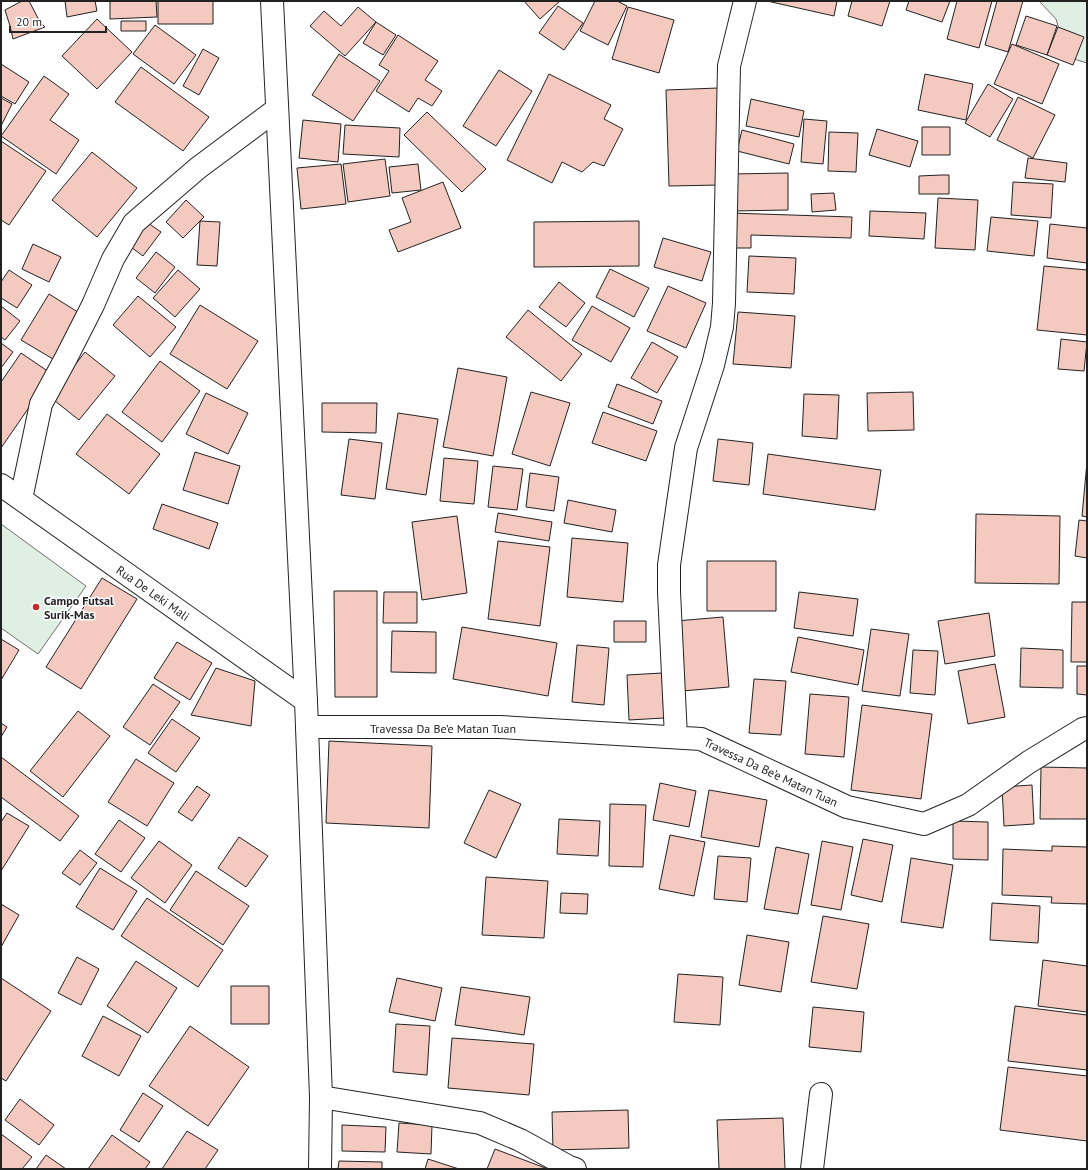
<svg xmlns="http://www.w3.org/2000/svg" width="1088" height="1170" viewBox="0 0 1088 1170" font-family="'PT Sans',sans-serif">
<rect width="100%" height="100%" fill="#fff"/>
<path fill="#e0efe3" stroke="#6f6f6f" d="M1039 1H1087V63L1067 57 1056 19Z
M1 524 86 586 38 654 1 628Z"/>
<path fill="#f3c9c0" stroke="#222" d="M22 1H29L40 22 45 27 13 39 10 26 5 10Z
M65 1H95L97 11 67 17Z
M112 1H156L157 17 110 19V2Z
M158 1H213V24H158Z
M524 1H560L540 19Z
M595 1H617L627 6 608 45 580 31Z
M767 1H837L834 16Z
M852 1H890L882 26 848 16Z
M909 1H950L942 22 906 10Z
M957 1H992L979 48 947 39Z
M997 1H1023L1008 52 985 45Z
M558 6 583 23 564 50 539 33Z
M358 7 376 22 345 56 310 26 324 11 341 26Z
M628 7 674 20 659 73 612 59Z
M1026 16 1057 26 1047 55 1016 45Z
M97 19 132 52 97 89 62 56Z
M121 21H146V31H121Z
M376 22 396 35 383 55 363 43Z
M155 25 196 55 174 84 133 54Z
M1058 27 1084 37 1073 65 1047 55Z
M398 35 438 61 425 80 442 91 432 106 418 98 409 112 376 91 389 71 379 65Z
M1012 44 1059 64 1042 104 994 84Z
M203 49 219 58 199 95 183 86Z
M339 54 380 81 353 121 312 95Z
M1 64 29 82 15 104 1 96Z
M141 67 209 117 183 151 115 102Z
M499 70 532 91 496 146 463 126Z
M549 74 611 105 604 119 623 129 604 166 593 162 582 172 562 162 552 183 507 160Z
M925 74 973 84 966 120 918 110Z
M44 76 69 94 50 120 79 140 56 174 1 136Z
M988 84 1013 99 990 137 965 123Z
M718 88 720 185 669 186 666 90Z
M1018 97 1055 115 1033 158 997 140Z
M1 98 12 104 1 126Z
M751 99 804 111 799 137 746 126Z
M427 112 486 169 462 192 404 135Z
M804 119 827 121 823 164 801 162Z
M303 120 341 124 338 162 299 158Z
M345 125 400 128 399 157 343 154Z
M922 127H950V155H922Z
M877 129 918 141 910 167 869 155Z
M742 130 794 144 789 164 737 151Z
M829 132 858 133 856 172 828 171Z
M1 141 46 171 9 225 1 220Z
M92 152 137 188 97 237 52 200Z
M1028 158 1067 163 1065 182 1025 178Z
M385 159 390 196 348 202 343 164Z
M341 164 346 204 301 209 297 168Z
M418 164 421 190 392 193 389 167Z
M788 173V210L732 211V174Z
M941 175H949V194H919V176Z
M443 182 461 228 398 252 389 230 411 222 402 198Z
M1013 182 1053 184 1051 218 1011 215Z
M834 193 836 210 812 212 811 194Z
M938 198 978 200 975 250 935 248Z
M186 200 204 217 183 238 166 222Z
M870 211 926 213 924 239 869 236Z
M730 213 852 217 851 238 751 235V248H729Z
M991 217 1038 221 1034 256 987 251Z
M141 218 161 232 143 256 124 242Z
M200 221 220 222 217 266 197 265Z
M639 221V266L534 267V222Z
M1050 224 1087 228V263L1047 258Z
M663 238 711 252 702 281 654 267Z
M33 244 61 257 49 282 22 269Z
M156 252 175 267 155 293 136 278Z
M749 256 796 258 794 294 747 292Z
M1044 266 1087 270V335L1037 330Z
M610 269 649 288 634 317 596 297Z
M9 270 32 285 17 308 1 298V282Z
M178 270 200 289 175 317 153 298Z
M559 282 585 303 566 327 539 307Z
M668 286 706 303 686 348 647 331Z
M49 294 81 314 53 359 21 340Z
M138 296 176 327 150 357 113 325Z
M200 305 258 341 227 389 170 354Z
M1 306 20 321 5 340 1 337Z
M592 306 630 328 611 362 572 340Z
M528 310 582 354 561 381 506 337Z
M738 312 795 316 791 368 733 364Z
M1061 339 1087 342 1084 371 1058 369Z
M652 342 678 357 657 393 631 378Z
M1 343 13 352 1 368Z
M85 352 115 376 79 420 50 397Z
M21 353 52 374 1 448V382Z
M160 361 200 391 162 442 122 412Z
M458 368 507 377 493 456 443 447Z
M617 384 662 401 653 424 608 407Z
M531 392 570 403 550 466 512 454Z
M913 392 914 430 868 431 867 393Z
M206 393 248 413 228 454 186 434Z
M804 394 839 395 837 439 802 436Z
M322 403H377L376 433 322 432Z
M603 412 657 431 646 461 592 443Z
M398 413 438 419 426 495 386 489Z
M107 414 160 454 129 494 76 454Z
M349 439 382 443 375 499 341 495Z
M718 439 753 443 749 485 713 481Z
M195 452 240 466 228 504 183 490Z
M768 454 881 470 875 510 763 494Z
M444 458 478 461 474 504 440 501Z
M1087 462V517L1082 516Z
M493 466 523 469 517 510 488 507Z
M530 473 559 477 554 511 526 507Z
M568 500 616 510 612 532 564 523Z
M162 504 218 523 209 549 153 529Z
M498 513 552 522 549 541 495 532Z
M976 514 1060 516 1059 584 975 583Z
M457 516 467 593 422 600 412 522Z
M1079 520 1087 521V558L1075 556Z
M572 538 628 543 623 602 567 597Z
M498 541 550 547 540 626 488 619Z
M707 561H776V611H707Z
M102 578 137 599 81 689 46 667Z
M334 591H377V697H335Z
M384 592H417V623H383Z
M799 592 858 599 853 636 794 628Z
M1072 602H1087V662H1071Z
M989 613 995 656 945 664 938 621Z
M723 617 729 687 682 691 676 621Z
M614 621H646V642H614Z
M462 627 557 643 548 696 453 679Z
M871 629 909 634 900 696 862 691Z
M392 631 436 632V673L391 672Z
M798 637 864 650 858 685 791 672Z
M1 639 19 650 1 680Z
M177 642 212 663 190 700 154 678Z
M577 645 609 648 604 705 572 702Z
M1021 648 1063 650V688L1020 687Z
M913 650 938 651 935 695 910 693Z
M995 664 1005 717 968 724 958 671Z
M1077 666H1087V695L1077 694Z
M216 668 255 681 251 726 191 715Z
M662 673 664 718 629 720 627 675Z
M754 679 786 681 781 735 749 733Z
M153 684 180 702 150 745 123 727Z
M810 694 849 697 844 757 805 754Z
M862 705 932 714 921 799 851 790Z
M78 711 110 736 63 797 30 771Z
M172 719 200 738 176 772 148 753Z
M1 723 7 727 1 737Z
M329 741 432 746 429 828 326 823Z
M1 757 79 816 60 841 1 797Z
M136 759 174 783 147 826 108 802Z
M1041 767 1087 768V819H1040Z
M660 783 696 791 689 827 653 820Z
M1032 785 1034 824 1004 826 1002 787Z
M197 786 210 795 192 821 178 812Z
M489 790 521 804 496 858 464 843Z
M709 790 767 800 759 847 701 837Z
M610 804 646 805 643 867 609 866Z
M7 813 29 826 1 871V822Z
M559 819 600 821 598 856 557 854Z
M119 820 145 838 121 872 95 854Z
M953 821 988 822V860L953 859Z
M670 835 705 842 694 896 659 889Z
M239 837 268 856 246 887 218 868Z
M863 839 893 845 882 902 851 895Z
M159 841 192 865 165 903 131 878Z
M822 841 853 847 841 910 811 905Z
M1052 846 1087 847V904L1051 903 1052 897 1002 895 1003 849 1052 851Z
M776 847 809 854 798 914 764 909Z
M80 850 97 863 80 885 62 873Z
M718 856 751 858 747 902 714 899Z
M911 858 953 865 943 928 901 922Z
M100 868 137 891 113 930 76 907Z
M196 871 249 906 223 945 170 910Z
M486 877 548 881 544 938 482 935Z
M561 893 588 894 587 914 560 913Z
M147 898 223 950 198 987 121 936Z
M992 903 1040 906 1038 943 990 940Z
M1 904 19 915 1 947Z
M823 916 869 924 857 989 811 982Z
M747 935 789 942 781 992 739 985Z
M77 957 99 969 81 1005 58 993Z
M1043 960 1087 966V1012L1038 1006Z
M136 961 177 988 148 1033 107 1006Z
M678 974 723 977 720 1025 674 1022Z
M1 978 51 1011 6 1081 1 1078Z
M397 978 442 988 435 1021 389 1012Z
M231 986H269V1024H231Z
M461 987 530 997 524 1035 455 1025Z
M1015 1006 1087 1015V1070L1008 1061Z
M813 1007 864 1012 861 1052 809 1047Z
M103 1016 141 1036 119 1076 82 1056Z
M396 1024 430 1026 427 1075 393 1072Z
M190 1026 249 1067 208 1126 149 1086Z
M452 1038 534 1044 529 1095 448 1088Z
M1008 1067 1087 1076V1141L1000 1130Z
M143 1093 163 1106 139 1142 120 1130Z
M20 1099 54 1125 39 1145 5 1120Z
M628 1110 629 1148 553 1150 552 1112Z
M783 1118 785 1169H719L717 1120Z
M399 1123 432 1125 431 1154 397 1152Z
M342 1125 386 1127 385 1152 342 1151Z
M187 1131 218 1150 205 1169H162Z
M1 1134 32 1157 22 1169H1Z
M112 1135 150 1162 145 1169H88Z
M495 1149 548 1169H487Z
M46 1155 66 1169H36Z
M428 1159 459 1169H425Z
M339 1161 382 1162V1169H338Z"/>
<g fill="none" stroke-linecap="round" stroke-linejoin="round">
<g stroke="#222" stroke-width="24">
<path id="minor" d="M1 485 306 701
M21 499 41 404 66 358 93 305 113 259 134 223 198 168 277 109
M307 727H500L701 739 847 807 924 824 968 805 1029 762 1083 729 1087 728
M676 737 669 592V565L686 448 713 365 722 327 724 303 729 66 745 1
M321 1097 480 1123 520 1140 569 1167 575 1169
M812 1169 821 1094"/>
</g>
<g stroke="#222" stroke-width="24">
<path id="secondary" d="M272 1 306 701 321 1097 320 1169"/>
</g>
<use href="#minor" stroke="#fff" stroke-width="22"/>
<use href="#secondary" stroke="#fff" stroke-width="22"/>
</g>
<circle fill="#c62828" stroke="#fff" stroke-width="1.5" cx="36" cy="607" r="4"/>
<g text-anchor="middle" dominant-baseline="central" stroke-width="3" stroke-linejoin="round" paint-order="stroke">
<g font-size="12" fill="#222" stroke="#fff">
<text transform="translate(153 593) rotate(35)">Rua De Leki Mali</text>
<text x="443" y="728">Travessa Da Be’e Matan Tuan</text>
<text transform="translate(771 772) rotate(25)">Travessa Da Be’e Matan Tuan</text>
</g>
<g font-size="12" font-weight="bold" fill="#222" stroke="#fff" text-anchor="start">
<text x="44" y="600">Campo Futsal<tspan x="44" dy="14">Surik-Mas</tspan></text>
</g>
</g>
<rect width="1088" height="1170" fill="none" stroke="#222222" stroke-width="4"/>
<path d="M10 26v6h96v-6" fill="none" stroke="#222222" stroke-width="2"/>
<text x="16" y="26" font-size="12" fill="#222222" stroke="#ffffff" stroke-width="3" paint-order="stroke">20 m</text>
</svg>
